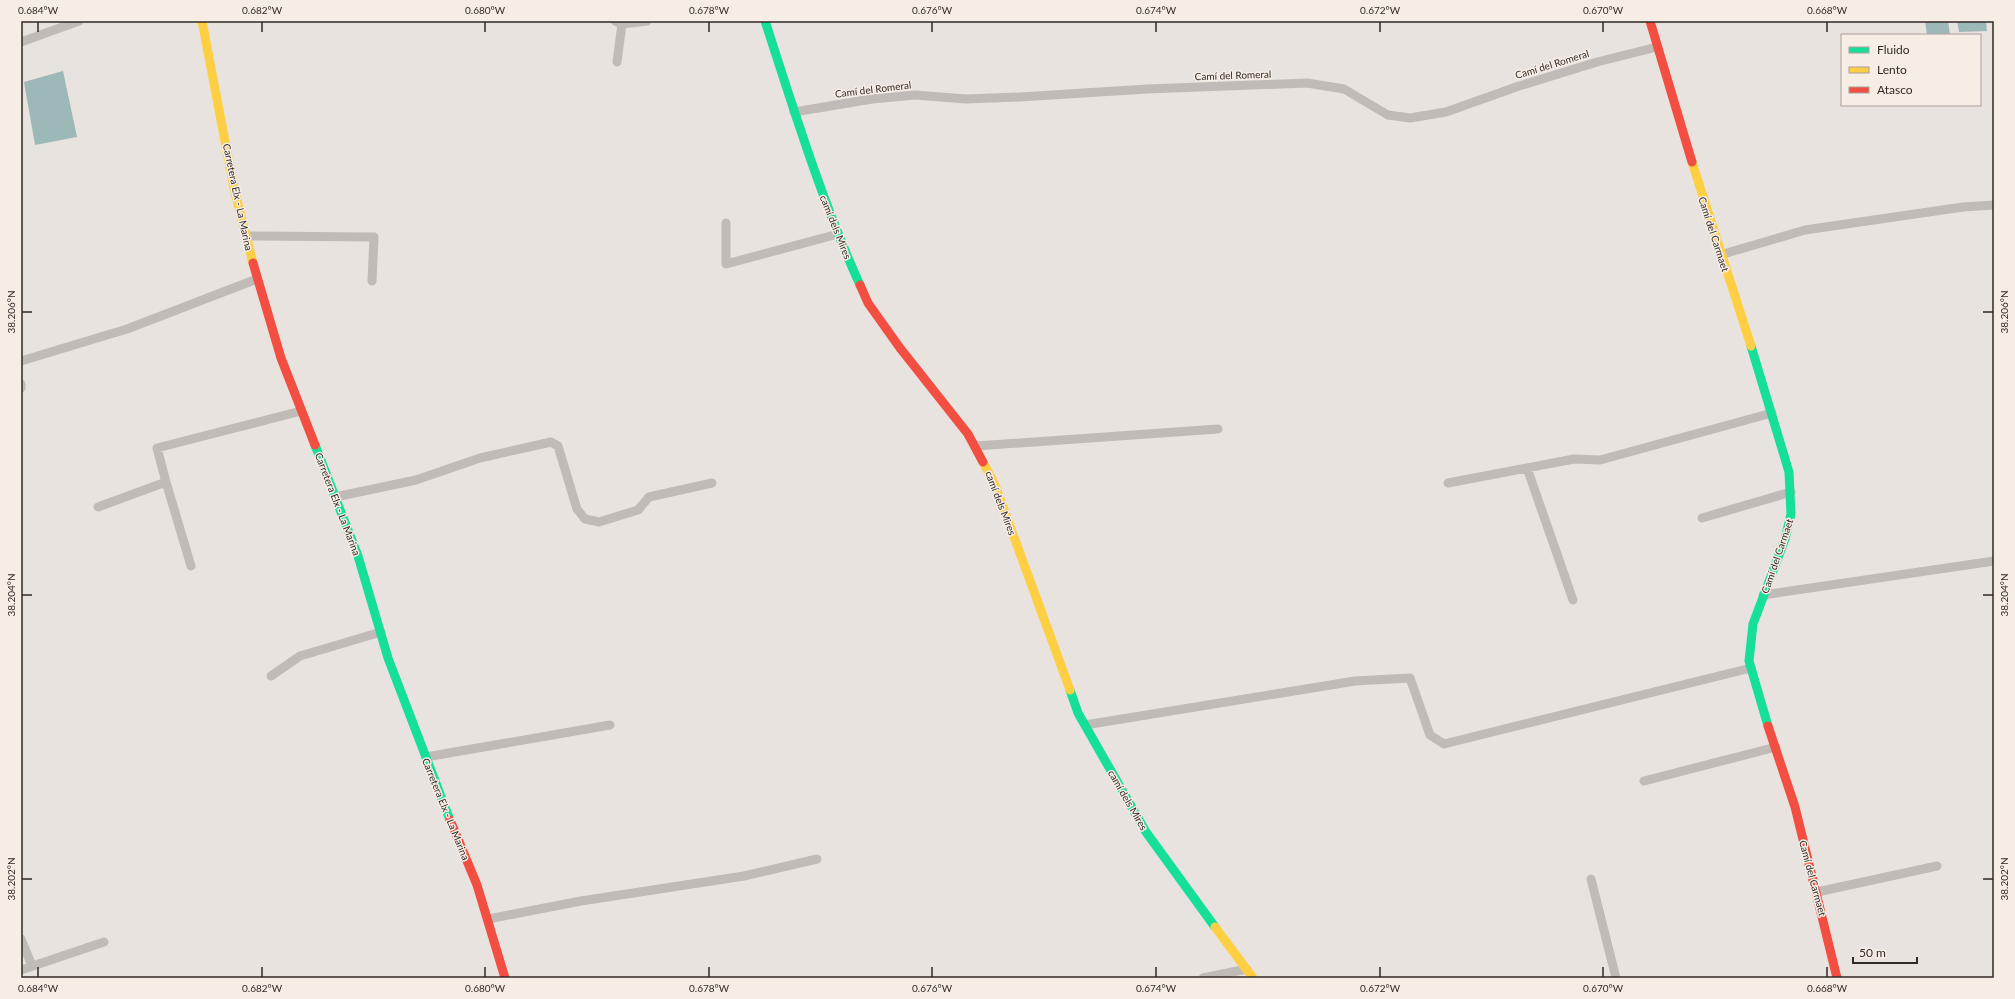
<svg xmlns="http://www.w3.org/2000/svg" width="2015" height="999" viewBox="0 0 2015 999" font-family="Lato,sans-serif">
<rect width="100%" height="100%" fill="#e8e3de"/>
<path fill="#9cb8b7" d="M1925 21H1948L1950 35H1927Z
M1957 21H1986L1987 31 1959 32Z
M63 71 77 137 35 145 24 82Z"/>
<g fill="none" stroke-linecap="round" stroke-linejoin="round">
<path stroke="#c1bbb7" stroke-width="9" d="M615 21 622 24 647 21
M21 42 79 21
M617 62 622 24
M794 112 872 99 915 95 966 99 1020 97 1147 89 1307 83 1344 89 1388 115 1410 118 1446 112 1519 86 1597 62 1657 47
M726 223V264L838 234
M246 236 374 237 372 281
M1720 255 1805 230 1963 207 1994 205
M21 361 127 329 257 279
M21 384V388
M976 446 1218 429
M1527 468 1573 600
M166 482 191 566
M1448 483 1574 459 1600 460 1772 413
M335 497 416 480 480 458 551 442 558 446 577 509 585 519 599 522 638 510 649 497 712 483
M98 507 166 482 157 448 301 411
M1702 518 1791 492
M1763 595 1994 561
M271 676 300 656 381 632
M1085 725 1355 681 1410 678 1430 735 1444 744 1751 668
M426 757 610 725
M1644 781 1776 747
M1591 879 1616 978
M1817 892 1937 866
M488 919 581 901 744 876 817 859
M21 939 32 966
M21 970 104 942
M1203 978 1247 969"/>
<path stroke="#16e098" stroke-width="9" d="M765 21C794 110 821 199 860 285
M1751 346 1789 472 1791 514 1785 539 1753 624 1749 661 1768 726
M315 445 358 556 388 658 450 820
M1070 690 1078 713 1146 832 1215 927"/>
<path stroke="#ffcf43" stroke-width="9" d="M202 21 234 188 253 263
M1692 162 1751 346
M983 462 995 485 1070 690
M1215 927 1253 978"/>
<path stroke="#f24e42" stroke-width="9" d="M1650 21 1692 162
M253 263 281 358 315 445
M860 285 868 303 900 348 968 434 983 462
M1768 726 1795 807 1837 978
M450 820 477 885 505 978"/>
</g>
<path fill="none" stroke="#312926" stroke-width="1.5" d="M38 22V32M262 22V32M485 22V32M709 22V32M932 22V32M1156 22V32M1380 22V32M1603 22V32M1827 22V32M22 312H32M1983 312H1993M22 595H32M1983 595H1993M22 879H32M1983 879H1993M38 967V977M262 967V977M485 967V977M709 967V977M932 967V977M1156 967V977M1380 967V977M1603 967V977M1827 967V977"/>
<g text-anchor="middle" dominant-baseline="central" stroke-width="3" stroke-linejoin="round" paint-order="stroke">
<g font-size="10" fill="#312926" stroke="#f6ede5">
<text transform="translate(1552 64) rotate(-17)">Camí del Romeral</text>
<text transform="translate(1233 75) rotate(-2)">Camí del Romeral</text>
<text transform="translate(873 89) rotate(-7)">Camí del Romeral</text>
<text transform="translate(238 197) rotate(78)">Carretera Elx - La Marina</text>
<text transform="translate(836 227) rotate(68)">camí dels Mires</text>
<text transform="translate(1714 234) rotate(72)">Camí del Carmaet</text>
<text transform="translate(1001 503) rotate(69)">camí dels Mires</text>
<text transform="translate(338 504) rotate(69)">Carretera Elx - La Marina</text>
<text transform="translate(1777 556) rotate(-71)">Camí del Carmaet</text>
<text transform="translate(1128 800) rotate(60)">camí dels Mires</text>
<text transform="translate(446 809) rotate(68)">Carretera Elx - La Marina</text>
<text transform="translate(1813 878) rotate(75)">Camí del Carmaet</text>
</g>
</g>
<rect width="2015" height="999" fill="none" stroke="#f6ede5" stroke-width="44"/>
<rect x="1841" y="34" width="140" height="72" fill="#f6ede5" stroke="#a79f99"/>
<rect x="1849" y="47" width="20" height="6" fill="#16e098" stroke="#a79f99"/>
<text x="1877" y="54" font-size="12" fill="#312926">Fluido</text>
<rect x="1849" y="67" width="20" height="6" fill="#ffcf43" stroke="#a79f99"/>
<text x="1877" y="74" font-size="12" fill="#312926">Lento</text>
<rect x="1849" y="87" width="20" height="6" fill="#f24e42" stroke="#a79f99"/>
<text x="1877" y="94" font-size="12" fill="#312926">Atasco</text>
<path d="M1853 957v6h64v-6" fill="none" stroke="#312926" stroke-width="2"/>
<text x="1859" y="957" font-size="12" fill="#312926" stroke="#f6ede5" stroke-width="3" paint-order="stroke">50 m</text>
<rect x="22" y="22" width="1971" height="955" fill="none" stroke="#312926" stroke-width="1.5"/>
<g font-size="10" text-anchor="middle" fill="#312926">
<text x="38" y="14">0.684°W</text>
<text x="262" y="14">0.682°W</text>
<text x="485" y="14">0.680°W</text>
<text x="709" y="14">0.678°W</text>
<text x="932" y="14">0.676°W</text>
<text x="1156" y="14">0.674°W</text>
<text x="1380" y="14">0.672°W</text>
<text x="1603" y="14">0.670°W</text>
<text x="1827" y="14">0.668°W</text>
<text transform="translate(11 312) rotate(-90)" y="4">38.206°N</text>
<text transform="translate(2004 312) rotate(-90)" y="4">38.206°N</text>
<text transform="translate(11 595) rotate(-90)" y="4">38.204°N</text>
<text transform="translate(2004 595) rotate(-90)" y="4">38.204°N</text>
<text transform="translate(11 879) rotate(-90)" y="4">38.202°N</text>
<text transform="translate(2004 879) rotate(-90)" y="4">38.202°N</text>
<text x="38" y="992">0.684°W</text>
<text x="262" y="992">0.682°W</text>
<text x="485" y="992">0.680°W</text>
<text x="709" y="992">0.678°W</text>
<text x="932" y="992">0.676°W</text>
<text x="1156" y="992">0.674°W</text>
<text x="1380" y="992">0.672°W</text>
<text x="1603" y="992">0.670°W</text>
<text x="1827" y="992">0.668°W</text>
</g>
</svg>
